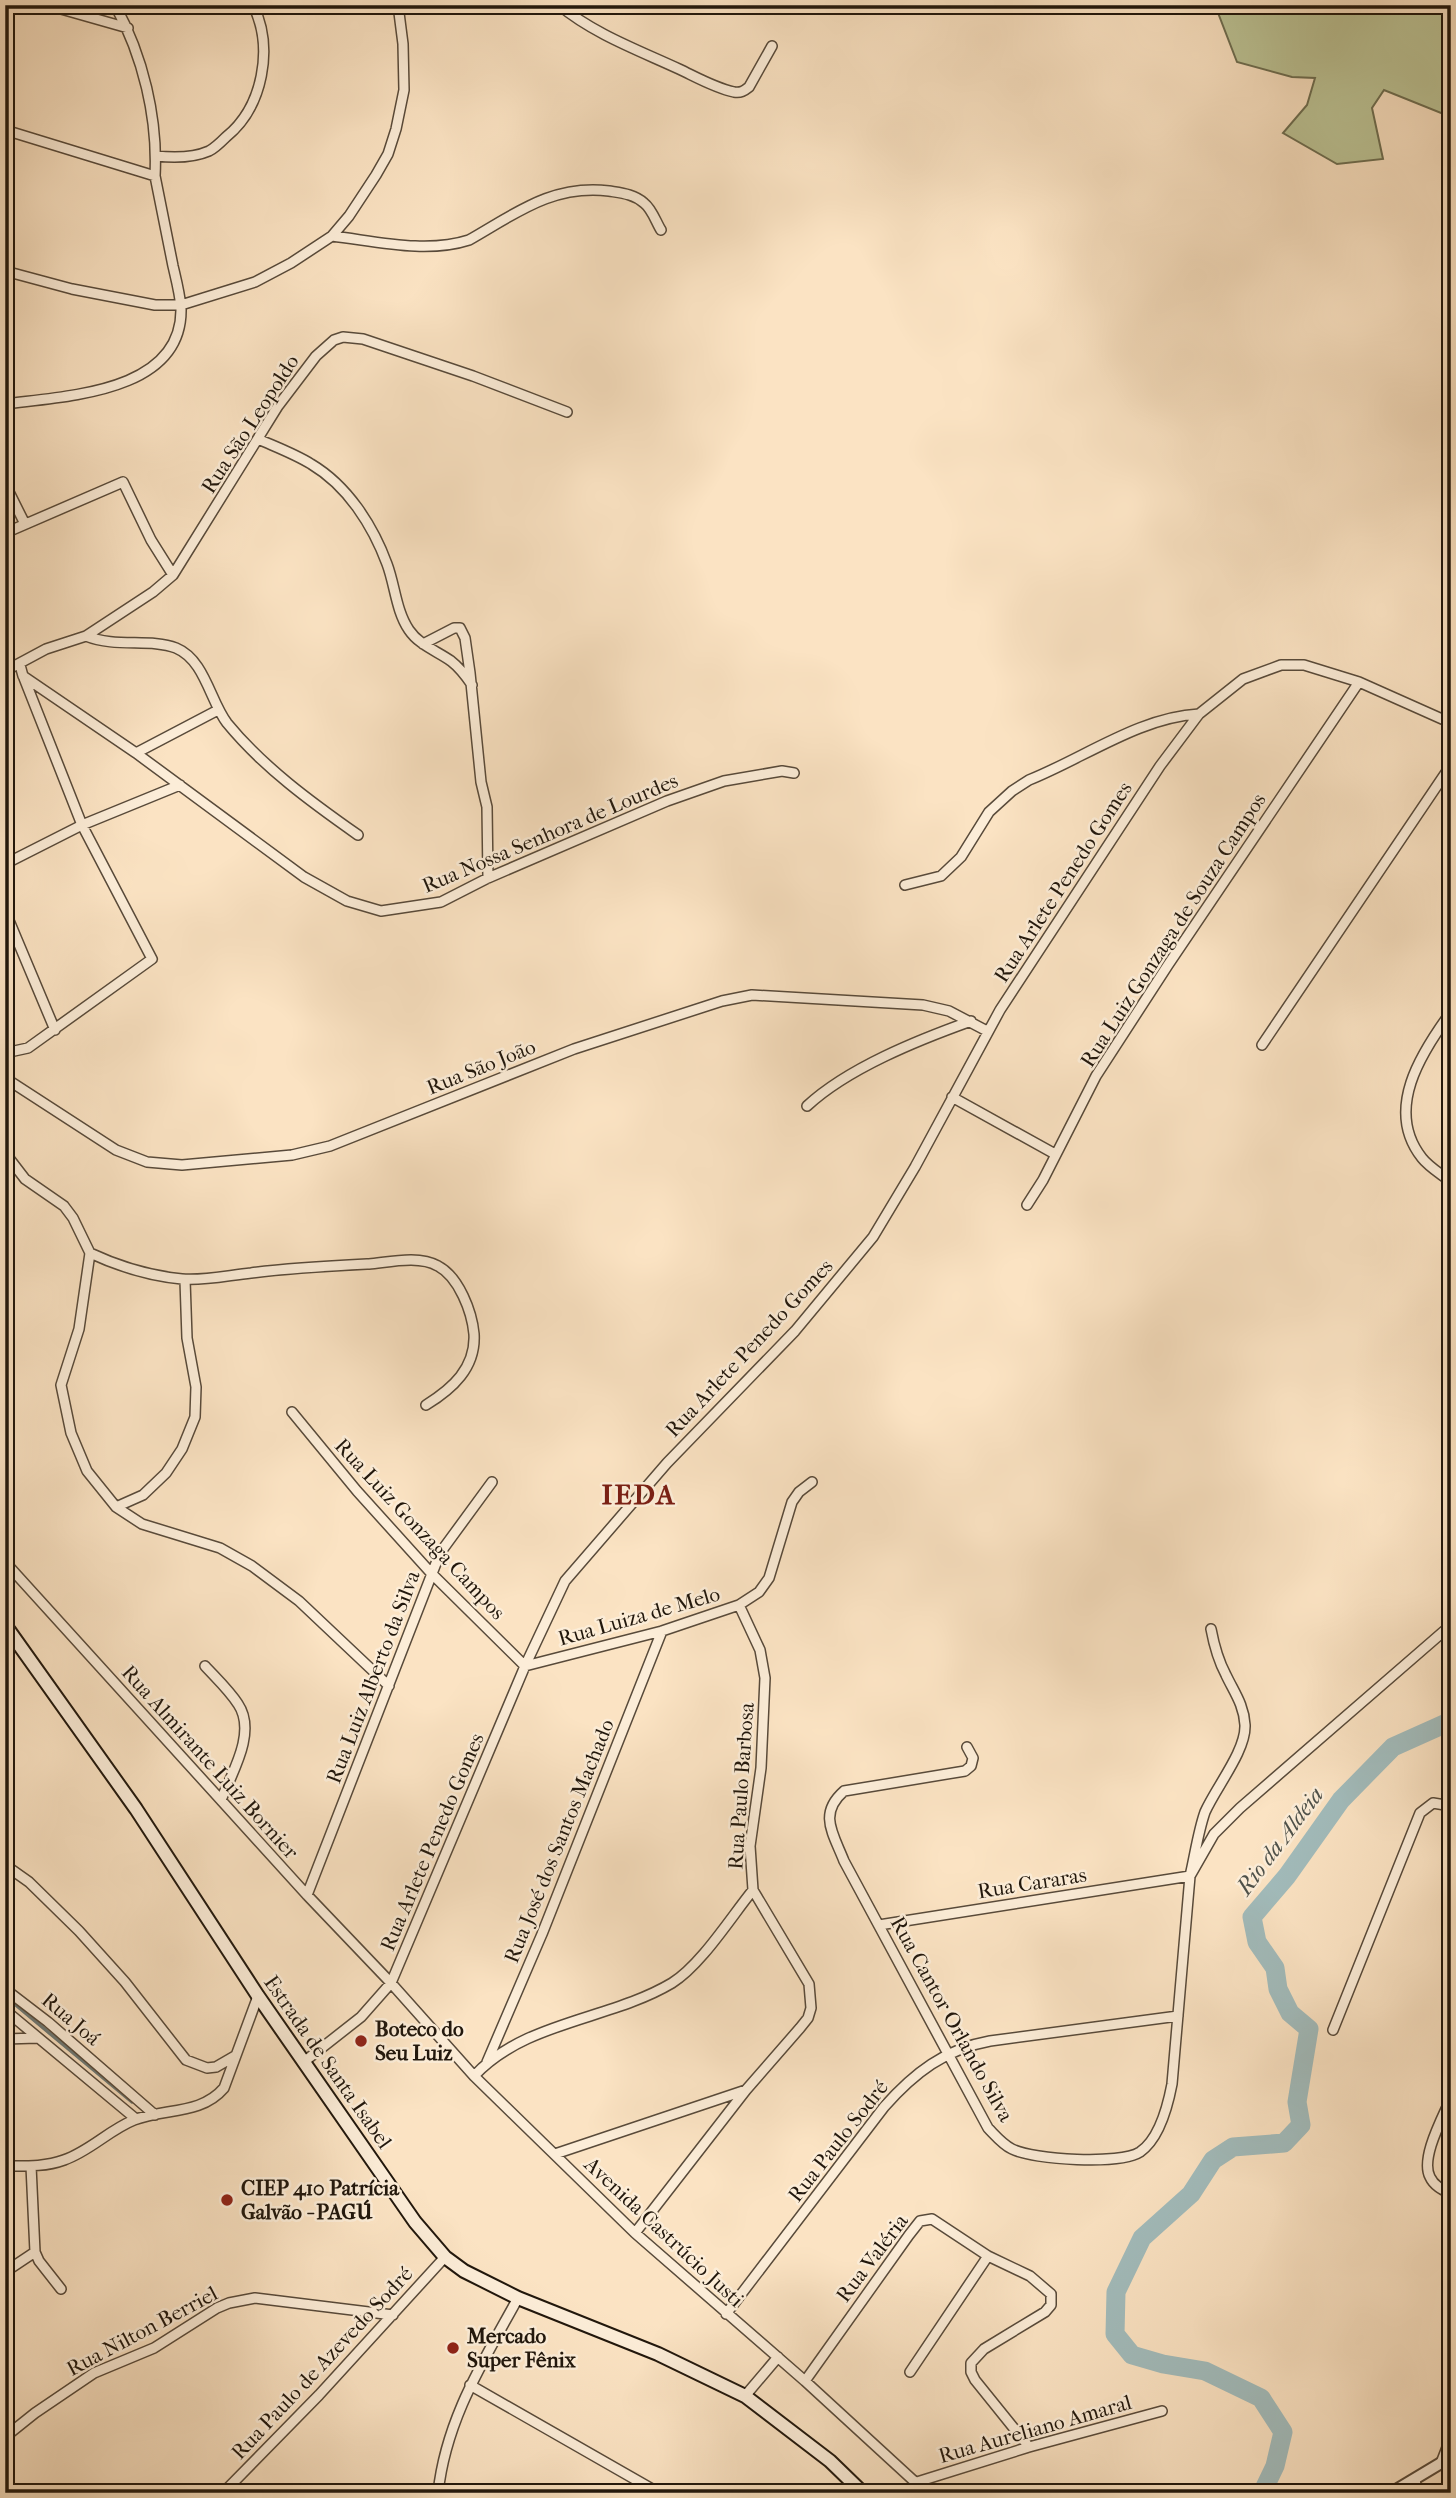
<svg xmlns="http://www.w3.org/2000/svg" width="1456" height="2498" viewBox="0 0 1456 2498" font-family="'IM FELL French Canon',serif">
<rect width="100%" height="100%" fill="#fbe3c3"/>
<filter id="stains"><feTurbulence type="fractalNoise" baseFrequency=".00286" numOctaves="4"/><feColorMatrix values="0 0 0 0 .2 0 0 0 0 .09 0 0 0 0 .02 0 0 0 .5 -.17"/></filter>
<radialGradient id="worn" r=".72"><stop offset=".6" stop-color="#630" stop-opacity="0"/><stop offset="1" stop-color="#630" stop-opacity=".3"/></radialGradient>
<path fill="#bcc496" stroke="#6e6e51" stroke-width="2" d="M1215 5H1451V117L1384 90 1372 108 1383 159 1337 164 1283 133 1307 105 1315 78 1292 77 1237 62Z"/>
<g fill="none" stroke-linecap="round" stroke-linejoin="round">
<path stroke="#6e7a76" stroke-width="3.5" d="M5 1996 132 2102"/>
<path stroke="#a2bcbc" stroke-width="19" d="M1262 2493 1275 2466 1283 2432 1261 2398 1205 2371 1163 2364 1132 2355 1115 2334 1116 2292 1142 2238 1191 2194 1213 2160 1233 2147 1284 2143 1301 2125 1297 2102 1309 2029 1290 2013 1278 1989 1275 1968 1257 1942 1252 1917 1287 1876 1341 1800 1393 1747 1451 1721"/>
<g stroke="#584a3a" stroke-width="12">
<path id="minor" d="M47 5 128 28
M559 5C594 34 638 50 679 69 696 77 715 88 734 92 741 93 744 91 749 87L772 46
M5 130 155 176
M156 156C174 158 193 158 209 151 215 148 221 142 226 137 263 107 274 48 253 5
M332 236C375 241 426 254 469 240 515 214 552 184 609 191 621 193 634 194 644 203 652 209 656 222 661 230
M5 271 72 289 155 305H181L255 282 291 263 332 236 349 216 376 175 388 154 396 129 404 90 403 44 398 5
M5 404C65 396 183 393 181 308 180 294 176 279 173 266 167 236 161 206 155 176 158 118 143 56 115 5
M258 439C276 447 295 454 311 464 348 486 373 526 387 564 395 585 396 611 409 630 419 645 437 651 451 661 460 668 466 676 472 685
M5 484 25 524
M5 533 123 482 151 540 173 575
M86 636C116 648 150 638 176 648 205 660 210 701 227 723 263 767 311 802 358 835
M423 644 454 628H460L465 638 470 673 481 782 487 807 488 878
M20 665 23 676 136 753 304 877 347 901 381 911 441 902 488 878 667 801 724 781 782 771 794 773
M5 671 46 649 86 636 153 592 173 575 278 406 316 356 334 340 343 337 363 339 473 376 567 412
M136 753 218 710
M5 864 82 825 180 785
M905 885 941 876 961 857 989 812 1012 791 1029 780C1084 758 1140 717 1199 714
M5 911 55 1030
M1451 1012C1421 1053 1384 1110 1422 1158 1429 1167 1441 1174 1451 1182
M1262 1045 1451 765
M5 1053 28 1048 152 959 82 825 24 678
M5 1078 116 1150 147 1162 182 1165 292 1155 330 1146 574 1049 722 1001 752 995 923 1005 949 1011 987 1031
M952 1097 1055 1154
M807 1106C848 1068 918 1040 971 1021
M5 1153 25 1179 64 1206 73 1218 90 1253C120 1267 150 1276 182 1279 204 1281 230 1275 251 1273 290 1268 330 1266 369 1264 390 1262 419 1255 438 1266 459 1277 472 1312 474 1334 476 1368 452 1389 426 1405
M1027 1205 1043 1180 1096 1076 1168 965 1359 682
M90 1253 79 1329 61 1385 71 1433 87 1471 116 1507 142 1524 220 1548 252 1566 299 1601 389 1686
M292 1412 357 1491 431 1573 525 1666 662 1631 739 1605 759 1592 769 1578 792 1502 799 1492 812 1482
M116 1507 143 1495 166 1473 182 1449 195 1417 196 1387 187 1338 185 1280
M5 1562 307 1895 391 1983 474 2076 635 2233 805 2381 927 2493
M205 1666C216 1678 229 1690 238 1704 257 1732 232 1773 221 1800
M967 1747 973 1758 971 1766 965 1771 844 1791C818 1814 833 1833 844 1861L988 2128C995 2135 1002 2144 1012 2149 1034 2160 1120 2165 1140 2152 1159 2139 1168 2105 1172 2084L1190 1876 1214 1834 1240 1808 1451 1625
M5 1865 29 1882 79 1931 125 1982 186 2060 207 2068 216 2067 235 2056
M307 1895 440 1553 492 1482
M879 1925 1190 1876C1195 1855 1198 1832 1205 1812 1216 1787 1246 1751 1245 1725 1244 1705 1234 1692 1226 1675 1218 1660 1214 1645 1211 1629
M5 1989 48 2022 155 2115
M5 2010 136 2119
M1333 2030 1420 1813 1433 1803 1451 1806
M5 2039 37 2038
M305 2061 361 2017 391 1983 525 1666 565 1581 667 1463 795 1331 873 1237 915 1167 1000 1010 1160 766 1199 714 1243 679 1281 665H1304L1359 682 1451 723
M487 2062 542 1934 662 1631
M474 2076C525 2021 610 2020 672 1983 701 1965 731 1917 753 1890
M1451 2098C1443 2117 1420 2158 1430 2177 1434 2186 1443 2190 1451 2194
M555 2154 746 2090
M5 2166C25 2166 45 2167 64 2160 90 2151 109 2130 134 2120 165 2108 201 2115 224 2088L258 1996
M31 2166 35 2252 39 2261 61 2289
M635 2233 746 2090 800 2028 808 2018 811 2008 809 1984 753 1890 750 1846 761 1768 765 1678 760 1650 739 1605
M5 2272 35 2252
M726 2314 884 2107C914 2073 945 2049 990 2041L1178 2016
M910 2372 988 2256
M805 2381 909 2235 920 2221 932 2219 988 2256 1030 2276 1051 2294V2305L1045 2312 984 2349 971 2363V2372L975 2380 1029 2447
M470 2385 659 2493
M745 2396 778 2357
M5 2437 35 2413 94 2373 154 2348 217 2308 229 2303 255 2298 393 2315
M1441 2463 1451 2437
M1415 2479 1417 2493
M917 2482 1029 2447 1162 2411
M223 2493 319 2395 445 2257
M438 2493C446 2419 483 2362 518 2298"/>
</g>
<g stroke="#584a3a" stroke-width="14">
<path id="tertiary" d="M1391 2493 1451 2457"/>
</g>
<g stroke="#21170c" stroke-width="16">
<path id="secondary" d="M5 1625 136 1809 258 1996 415 2222 445 2257 464 2271 518 2298 658 2354 745 2396 830 2461 863 2493"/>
</g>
<use href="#minor" stroke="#fcedd8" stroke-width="9"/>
<use href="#tertiary" stroke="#fcedd8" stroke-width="10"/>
<use href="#secondary" stroke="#fcedd8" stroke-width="12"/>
</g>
<g fill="#8f2418" stroke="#fcedd8" stroke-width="2.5">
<circle cx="361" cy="2041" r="7"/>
<circle cx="227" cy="2200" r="7"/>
<circle cx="453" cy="2348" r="7"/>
</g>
<g text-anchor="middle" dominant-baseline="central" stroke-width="5" stroke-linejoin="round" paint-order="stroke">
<g font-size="21" fill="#21170c" stroke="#fcedd8">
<text transform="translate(250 424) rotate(-57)">Rua São Leopoldo</text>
<text transform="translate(550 833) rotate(-23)">Rua Nossa Senhora de Lourdes</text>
<text transform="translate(1063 882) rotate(-57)">Rua Arlete Penedo Gomes</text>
<text transform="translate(1173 930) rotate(-57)">Rua Luiz Gonzaga de Souza Campos</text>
<text transform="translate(481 1067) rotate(-22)">Rua São João</text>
<text transform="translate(749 1348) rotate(-47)">Rua Arlete Penedo Gomes</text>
<text transform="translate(420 1529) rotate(47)">Rua Luiz Gonzaga Campos</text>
<text transform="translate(639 1616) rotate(-16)">Rua Luiza de Melo</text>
<text transform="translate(373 1677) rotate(-69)">Rua Luiz Alberto da Silva</text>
<text transform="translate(210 1762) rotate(48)">Rua Almirante Luiz Bornier</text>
<text transform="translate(741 1786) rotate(-86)">Rua Paulo Barbosa</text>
<text transform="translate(559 1841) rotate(-68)">Rua José dos Santos Machado</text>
<text transform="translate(432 1842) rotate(-67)">Rua Arlete Penedo Gomes</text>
<text transform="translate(1032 1883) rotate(-9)">Rua Cararas</text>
<text transform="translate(71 2019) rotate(40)">Rua Joá</text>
<text transform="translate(952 2019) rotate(61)">Rua Cantor Orlando Silva</text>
<text transform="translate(328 2062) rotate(55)">Estrada de Santa Isabel</text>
<text transform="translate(838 2141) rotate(-52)">Rua Paulo Sodré</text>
<text transform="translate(664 2232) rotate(43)">Avenida Castrúcio Justi</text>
<text transform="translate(872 2258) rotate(-53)">Rua Valéria</text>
<text transform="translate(142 2331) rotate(-28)">Rua Nilton Berriel</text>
<text transform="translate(322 2363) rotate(-47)">Rua Paulo de Azevedo Sodré</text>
<text transform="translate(1035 2429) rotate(-16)">Rua Aureliano Amaral</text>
</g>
<g font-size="21" font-weight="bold" fill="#21170c" stroke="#fcedd8" text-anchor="start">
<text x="375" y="2029">Boteco do<tspan x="375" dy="24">Seu Luiz</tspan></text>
<text x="241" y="2188">CIEP 410 Patrícia<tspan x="241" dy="24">Galvão - PAGÚ</tspan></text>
<text x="467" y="2336">Mercado<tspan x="467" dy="24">Super Fênix</tspan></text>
</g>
<g font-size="23" font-style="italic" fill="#4e514a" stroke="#fcedd8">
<text transform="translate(1280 1841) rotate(-53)">Rio da Aldeia</text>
</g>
<g font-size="28" font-weight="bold" letter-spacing="2" fill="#7a1f14" stroke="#fcedd8">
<text x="639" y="1494">IEDA</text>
</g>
</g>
<rect width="1456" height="2498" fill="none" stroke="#fbe3c3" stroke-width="28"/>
<rect x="7" y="7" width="1442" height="2484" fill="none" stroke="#21170c" stroke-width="3.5"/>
<rect x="14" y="14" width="1428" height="2470" fill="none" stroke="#21170c" stroke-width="2"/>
<rect width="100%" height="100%" filter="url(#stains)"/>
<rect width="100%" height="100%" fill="url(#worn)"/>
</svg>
